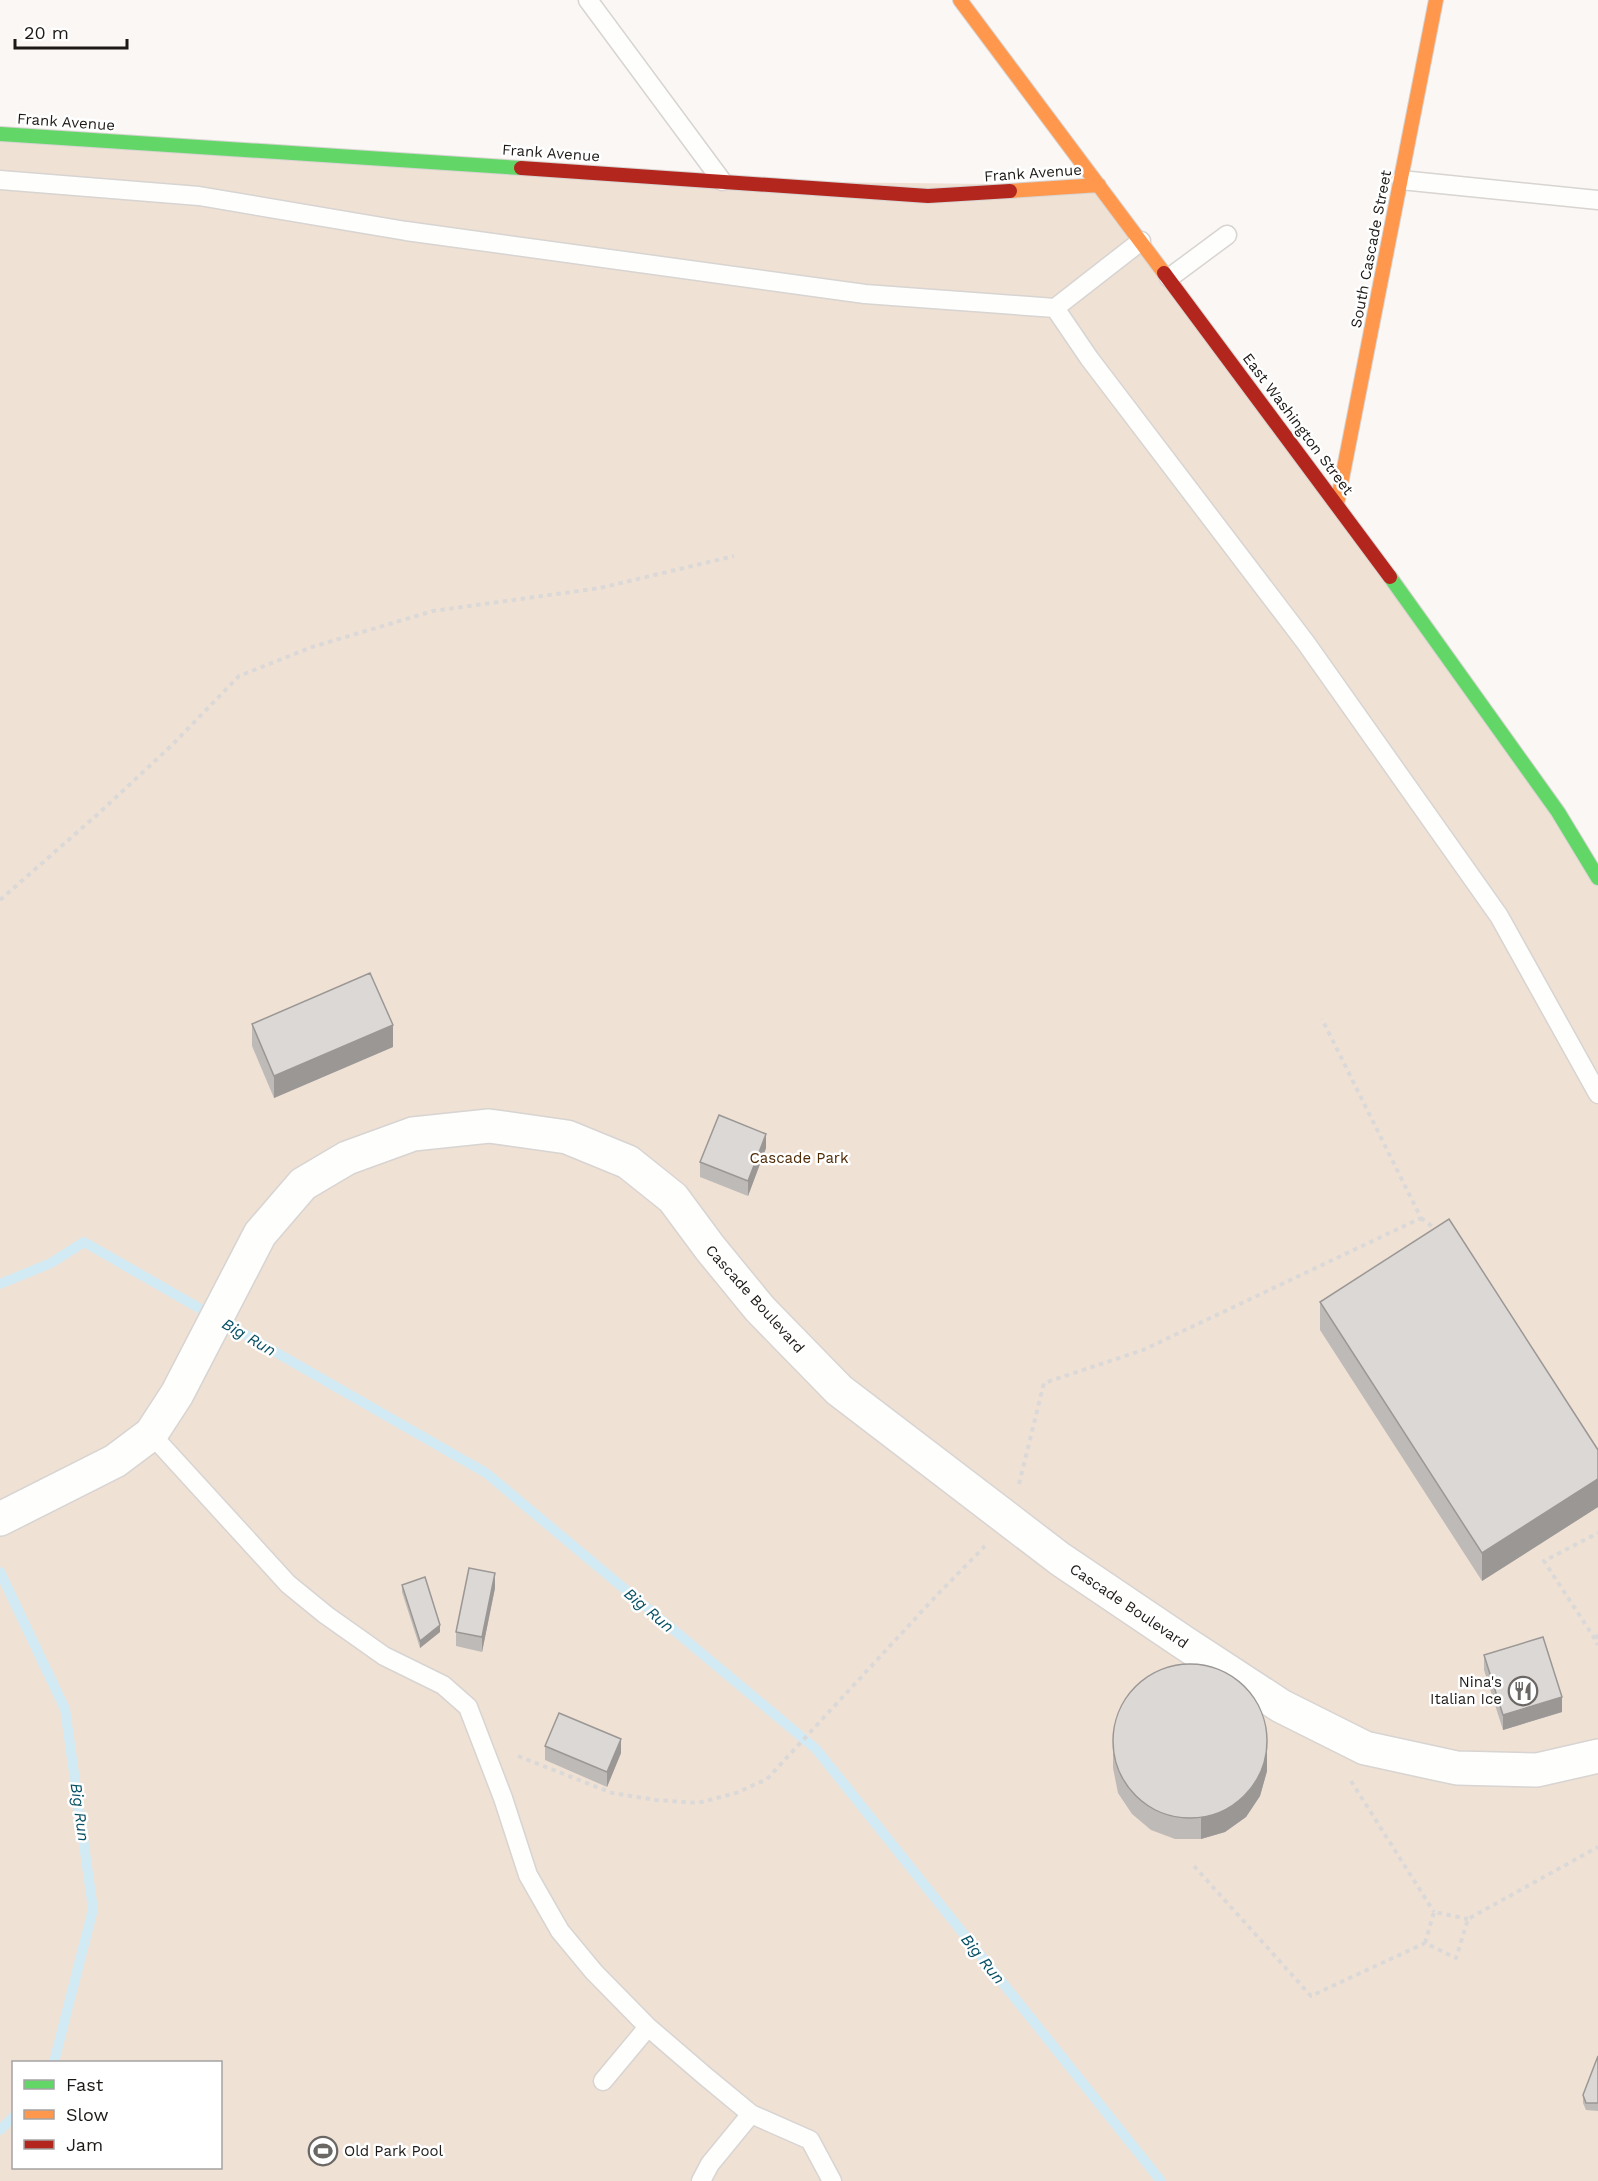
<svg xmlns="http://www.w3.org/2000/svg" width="1598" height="2181" viewBox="0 0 1598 2181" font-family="'Work Sans',sans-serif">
<rect width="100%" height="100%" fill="#faf7f4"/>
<path fill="#f0e1d5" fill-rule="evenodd" d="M0 134 722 181 1099 185 1598 878V2181H0ZM14 2062H220V2168H14Z"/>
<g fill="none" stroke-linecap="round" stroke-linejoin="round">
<path stroke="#d2eaf4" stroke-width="10" d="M0 1284 51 1263 84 1242 486 1473 816 1749 1161 2181
M0 1572 65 1709 93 1909 54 2062
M0 2130 14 2116"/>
<g stroke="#d7d4d1" stroke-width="21">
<path id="lane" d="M588 0 722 181
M0 180 199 196 406 231 865 294 1055 308
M1401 180 1598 200
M1141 241 1055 308 1089 358 1306 643 1499 916 1598 1094
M1169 278 1227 235
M151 1434 288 1584 326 1615 384 1656 443 1685 468 1707 503 1798 528 1875 560 1931 594 1972 648 2027 705 2076 751 2114 810 2140 832 2181
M603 2081 648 2027
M701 2181 710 2164 751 2114"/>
</g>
<g stroke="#d7d4d1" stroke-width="36">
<path id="street" d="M0 1519 115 1461 151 1434 177 1394 260 1234 303 1184 347 1158 413 1134 489 1126 567 1137 628 1162 673 1198 710 1248 760 1309 839 1390 1060 1559 1183 1642 1281 1706 1365 1748 1457 1768 1537 1770 1598 1756"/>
</g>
<g stroke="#d7d4d1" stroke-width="16">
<path id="fast" d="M0 134 521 168
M1390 577 1558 812 1598 878"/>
</g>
<g stroke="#d7d4d1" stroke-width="16">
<path id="slow" d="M960 0 1164 273
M1010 191 1099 185
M1337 504 1436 0"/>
</g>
<g stroke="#d7d4d1" stroke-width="16">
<path id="jam" d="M521 168 928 196 1010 191
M1164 273 1390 577"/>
</g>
<path stroke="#dbd9d8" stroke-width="4" stroke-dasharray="4.5 4.5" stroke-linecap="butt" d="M0 900 98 814 172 745 239 676 312 647 433 611 600 588 734 556
M1421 1218 1437 1230
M1019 1484 1044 1383 1143 1350 1421 1218 1322 1019
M1598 1635 1595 1639 1598 1645
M1595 1639 1544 1561 1598 1533
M518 1756 612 1793 656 1800 698 1803 736 1793 767 1779 937 1595 985 1546
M1351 1781 1434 1912
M1194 1866 1311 1996 1425 1943 1456 1958 1468 1919 1598 1847
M1425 1943 1434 1912 1468 1919"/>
<use href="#lane" stroke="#fefefd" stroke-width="18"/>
<use href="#street" stroke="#fefefd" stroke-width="33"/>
<use href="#fast" stroke="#63d668" stroke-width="14"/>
<use href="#slow" stroke="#ff974d" stroke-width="14"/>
<use href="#jam" stroke="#b3261e" stroke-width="14"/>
</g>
<path fill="#bdbab7" d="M252 1024 393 1047 274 1098 252 1046Z
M766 1148 748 1196 700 1177V1162Z
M1320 1302 1598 1450V1507L1482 1581 1320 1330Z
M402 1585 440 1632 420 1648 402 1592Z
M495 1588 482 1652 456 1646V1632Z
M1484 1655 1562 1712 1503 1730 1484 1670Z
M545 1746 621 1753 607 1787 545 1760Z
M1113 1746 1267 1771 1260 1796 1246 1817 1225 1832 1201 1839H1175L1151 1830 1132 1814 1118 1793 1113 1768Z
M1598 2056V2111L1586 2110 1583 2103V2095Z"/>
<path fill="#9a9795" d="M393 1025V1047L274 1098V1076Z
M766 1134V1148L748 1196V1181Z
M1598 1479V1507L1482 1581V1553Z
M495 1573V1588L482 1652V1637Z
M440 1625V1632L420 1648V1641Z
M1562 1697V1712L1503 1730V1715Z
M621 1739V1753L607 1787V1772Z
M1267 1749V1771L1260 1796 1246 1817 1225 1832 1201 1839V1818Z"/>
<path fill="#dcd8d5" stroke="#9a9795" stroke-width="1.5" d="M370 973 393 1025 274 1076 252 1024Z
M719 1115 766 1134 748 1181 700 1162Z
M1449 1219 1598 1450V1479L1482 1553 1320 1302Z
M469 1568 495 1573 482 1637 456 1632Z
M425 1577 440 1625 420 1641 402 1585Z
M1543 1637 1562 1697 1503 1715 1484 1655Z
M1113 1741a77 77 0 1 1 154 0a77 77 0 1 1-154 0Z
M559 1713 621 1739 607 1772 545 1746Z
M1598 2056V2103H1586L1583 2095Z"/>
<defs>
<g id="restaurant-ring" transform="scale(1.5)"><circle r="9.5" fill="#fff" stroke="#6a6764" stroke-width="1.5"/><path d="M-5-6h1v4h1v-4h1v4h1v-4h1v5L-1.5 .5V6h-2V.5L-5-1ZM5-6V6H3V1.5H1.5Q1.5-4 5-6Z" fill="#6a6764"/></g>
<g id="stadium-ring" transform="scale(1.5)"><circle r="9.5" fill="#fff" stroke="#6a6764" stroke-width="1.5"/><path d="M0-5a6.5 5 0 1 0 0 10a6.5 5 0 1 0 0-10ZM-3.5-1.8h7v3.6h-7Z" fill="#6a6764"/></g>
</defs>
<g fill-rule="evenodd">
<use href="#restaurant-ring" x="1523" y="1691"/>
<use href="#stadium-ring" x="323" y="2151"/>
</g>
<g text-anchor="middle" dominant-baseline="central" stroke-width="5" stroke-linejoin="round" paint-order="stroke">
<g font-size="15" fill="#1d1916" stroke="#fff">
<text transform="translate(66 122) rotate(4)">Frank Avenue</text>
<text transform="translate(551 153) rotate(4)">Frank Avenue</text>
<text transform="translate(1033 173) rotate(-4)">Frank Avenue</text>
<text transform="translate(1371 249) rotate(-79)">South Cascade Street</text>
<text transform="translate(1298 424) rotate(53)">East Washington Street</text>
<text transform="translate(755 1299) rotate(48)">Cascade Boulevard</text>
<text transform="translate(1129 1606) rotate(34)">Cascade Boulevard</text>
</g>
<g font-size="15" fill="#4e2a04" stroke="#fff">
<text x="799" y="1158">Cascade Park</text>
</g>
<g font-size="15" fill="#1d1916" stroke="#fff" text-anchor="end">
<text x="1502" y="1682">Nina's<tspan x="1502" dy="17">Italian Ice</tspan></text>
<text x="344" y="2151" text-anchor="start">Old Park Pool</text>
</g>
<g font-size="16" font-style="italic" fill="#064f64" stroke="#fff">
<text transform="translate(249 1337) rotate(30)">Big Run</text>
<text transform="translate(649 1610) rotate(40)">Big Run</text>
<text transform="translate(80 1812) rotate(82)">Big Run</text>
<text transform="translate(983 1959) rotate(51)">Big Run</text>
</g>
</g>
<rect x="12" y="2061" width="210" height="108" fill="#ffffff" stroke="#a5a3a2" stroke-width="1.5"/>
<rect x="24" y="2080" width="30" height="9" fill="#63d668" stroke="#a5a3a2" stroke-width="1.5"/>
<text x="66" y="2091" font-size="18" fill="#1d1916">Fast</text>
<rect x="24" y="2110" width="30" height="9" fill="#ff974d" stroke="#a5a3a2" stroke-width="1.5"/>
<text x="66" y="2121" font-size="18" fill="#1d1916">Slow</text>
<rect x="24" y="2140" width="30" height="9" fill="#b3261e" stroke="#a5a3a2" stroke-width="1.5"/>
<text x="66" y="2151" font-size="18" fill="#1d1916">Jam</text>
<path d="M15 39v9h112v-9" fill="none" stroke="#1d1916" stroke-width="3"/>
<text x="24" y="39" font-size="18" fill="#1d1916" stroke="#ffffff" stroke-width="4.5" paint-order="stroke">20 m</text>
</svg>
